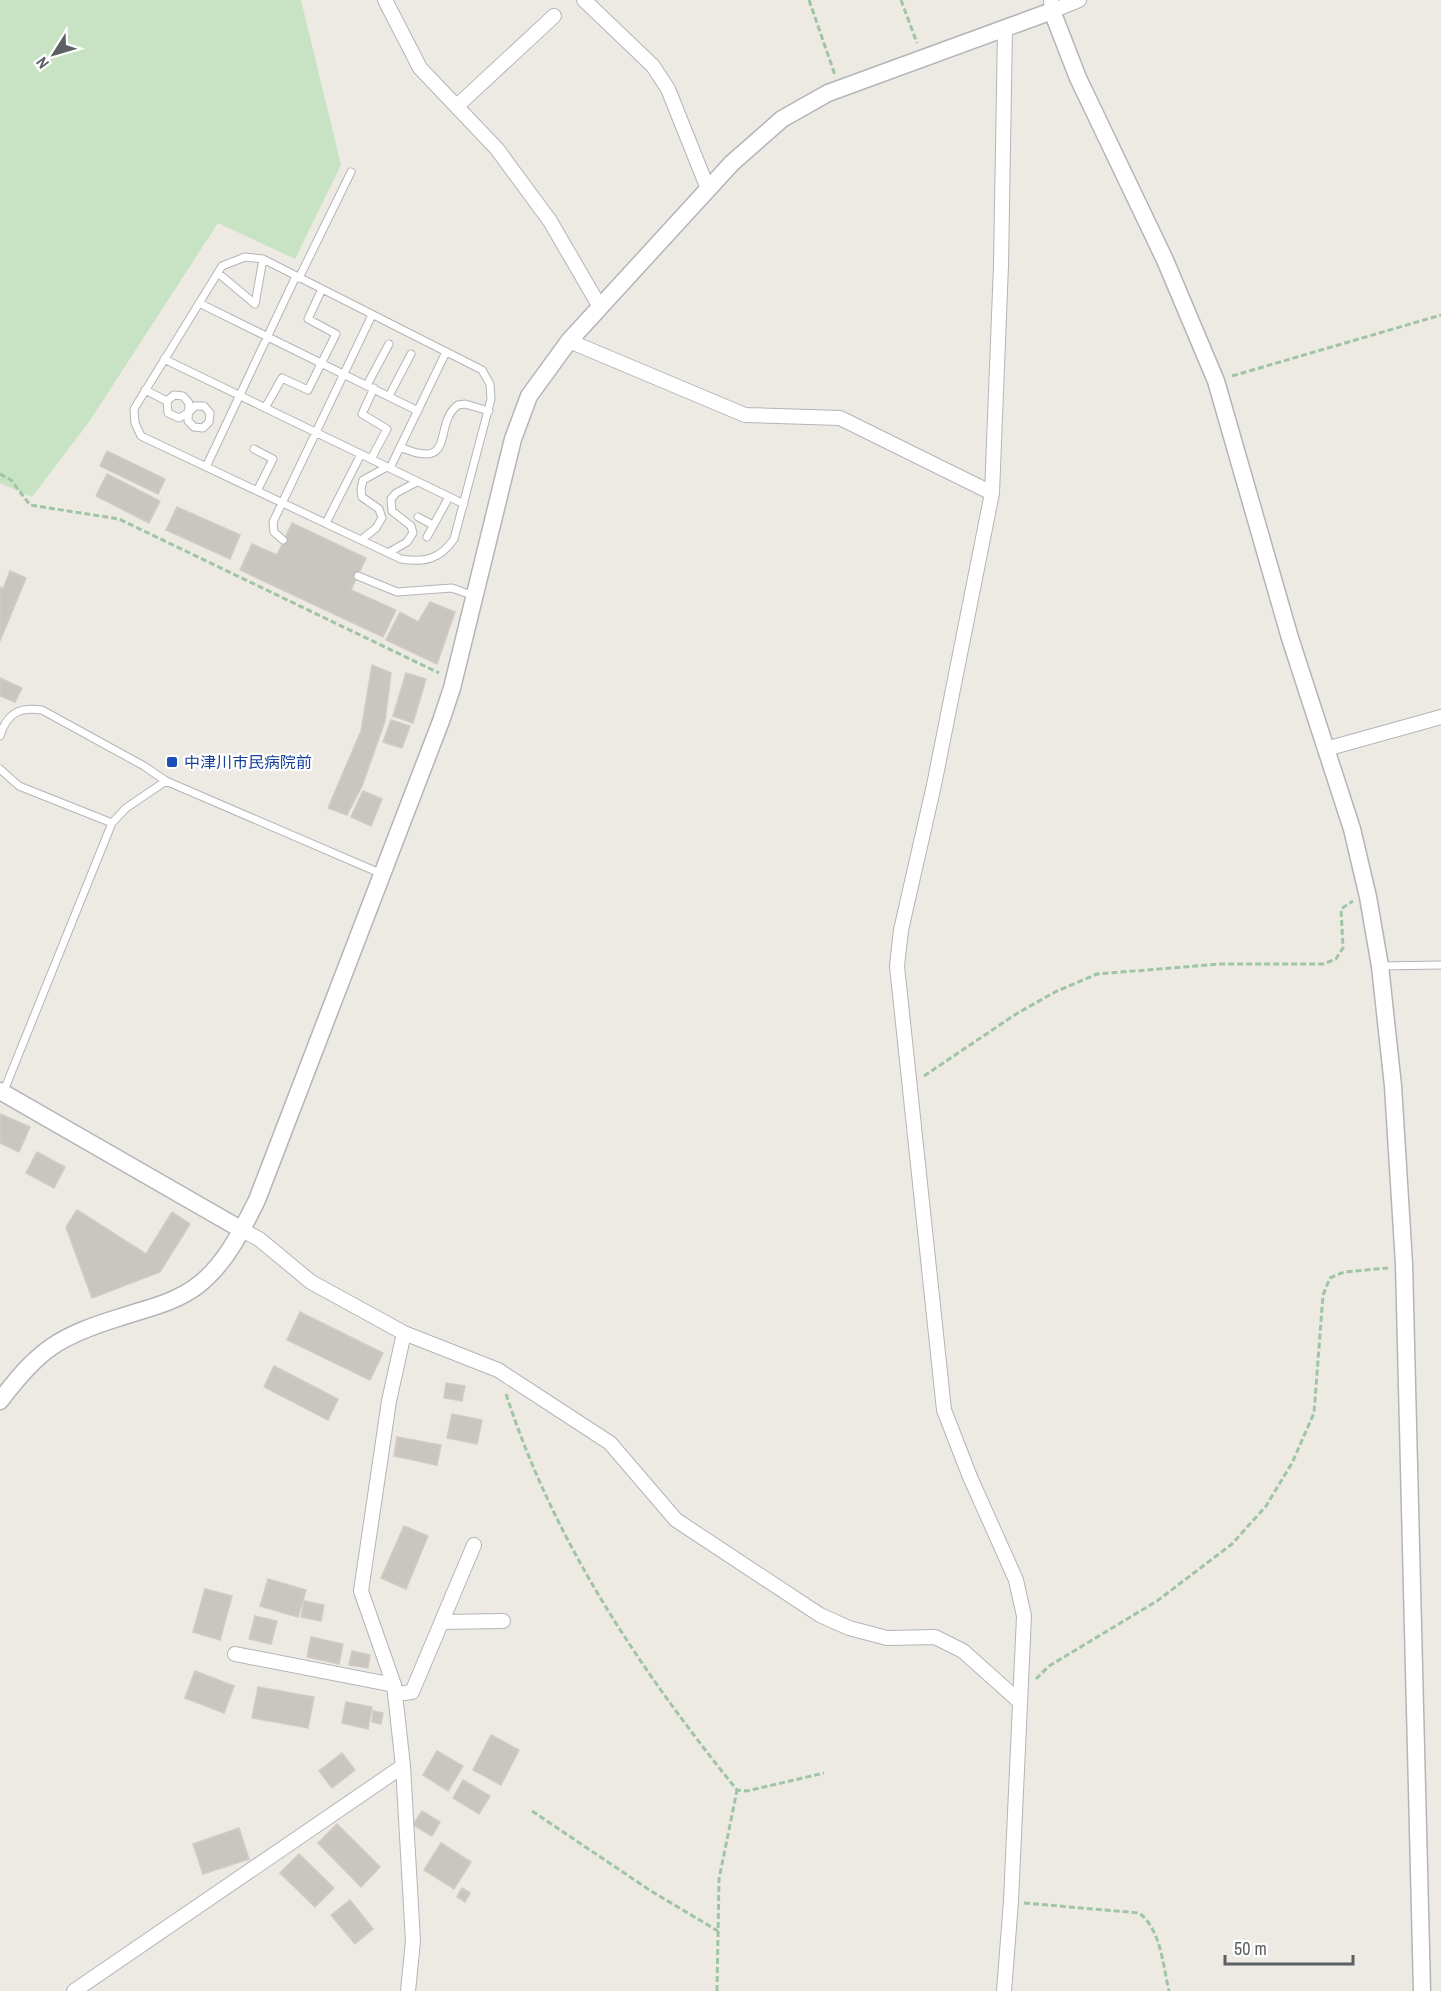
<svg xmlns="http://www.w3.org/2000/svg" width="1441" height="1991" viewBox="0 0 1441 1991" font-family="'Archivo Narrow','Noto Sans JP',sans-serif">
<rect width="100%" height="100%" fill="#edeae4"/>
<path fill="#c7e3c3" d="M0 0H301L341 165 295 259 218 223 89 422 32 497 0 483Z"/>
<path fill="#c9c5c1" stroke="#d1cbc3" stroke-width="1.5" d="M107 451 165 479 158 494 100 466Z
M107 474 160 501 149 523 96 496Z
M177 507 240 535 230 559 166 530Z
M292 523 366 558 351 590 396 610 383 637 240 570 252 544 277 555Z
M10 571 26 578 0 641V587L3 589Z
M430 602 455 612 437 664 386 640 400 612 418 622Z
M372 665 391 673 385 721 362 786 347 815 328 808 361 731Z
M406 673 426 679 413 723 393 716Z
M0 678 22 688 15 702 0 696Z
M391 720 410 726 402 748 383 742Z
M363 791 382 799 371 826 351 817Z
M0 1114 30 1127 19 1152 0 1143Z
M37 1152 65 1167 54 1188 26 1173Z
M77 1210 146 1254 172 1212 190 1224 160 1272 92 1298 66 1227Z
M300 1312 383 1353 370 1380 287 1340Z
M274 1366 338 1399 328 1420 264 1387Z
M446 1383 465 1386 462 1401 444 1398Z
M452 1414 482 1420 477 1444 447 1438Z
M397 1437 441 1445 437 1465 394 1456Z
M404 1526 428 1536 406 1589 381 1578Z
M268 1579 306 1590 298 1617 260 1606Z
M205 1589 232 1596 220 1640 193 1632Z
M304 1601 324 1605 321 1621 301 1617Z
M255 1616 277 1621 271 1644 249 1639Z
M311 1637 343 1644 339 1664 307 1657Z
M352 1651 370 1655 368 1668 349 1665Z
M195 1671 234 1686 224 1713 185 1698Z
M258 1687 314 1697 308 1728 252 1718Z
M346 1702 372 1707 368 1729 342 1723Z
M373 1711 383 1713 381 1724 372 1722Z
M491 1735 519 1750 501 1785 473 1770Z
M437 1751 463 1766 448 1791 423 1775Z
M342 1753 355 1770 332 1788 319 1771Z
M463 1780 490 1796 479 1814 453 1798Z
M422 1811 440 1822 432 1836 413 1825Z
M337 1824 380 1867 361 1887 318 1843Z
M239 1828 249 1859 203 1874 193 1844Z
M441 1843 471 1862 454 1889 424 1870Z
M299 1854 334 1888 315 1907 280 1873Z
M462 1888 470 1893 465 1902 457 1897Z
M350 1900 373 1929 355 1944 331 1915Z"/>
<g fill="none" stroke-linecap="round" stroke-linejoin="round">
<g stroke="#b2b5b8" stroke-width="9">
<path id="service" d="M245 257 263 259 482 370 490 384 491 399 454 539C440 559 425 563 401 559L141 436 135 423 134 409 222 266Z
M218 273 255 304 263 259
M299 278 351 172
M199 303 418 411
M164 359 464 504
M367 385 389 344
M145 390 167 401
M389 396 411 354
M265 408 282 378 308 390 336 334 308 319 322 289
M189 412 195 406H204L210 413 209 422 203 428 194 427 188 421 189 403 183 396 174 395 167 401 168 413 179 418 189 412
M400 447C458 472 432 424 458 405L465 404 489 411
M254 449 273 459 257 491
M371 459 387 429 362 414 374 388
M206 467 296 276
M390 468 446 352
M418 517 433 525
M326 523 361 454
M427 537 449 497
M283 540 274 532 273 522 372 315
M361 540 376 528 382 518 379 509 362 497 361 489 363 480 387 467
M388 553 407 542 413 533 411 526 392 511 391 499 396 493 417 482
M358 576 397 592 452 588 474 596
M0 736C7 713 19 707 42 710L144 766 166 781 382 874
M0 769 19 786 112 823
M1381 966 1441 965
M3 1093 112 823 126 808 166 781"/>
</g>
<g stroke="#b2b5b8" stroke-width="16">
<path id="minor" d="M385 0 420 68 497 149 550 221 600 307
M584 0 653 66 668 89 708 189
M1051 0 1052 11 1079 0
M457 106 554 16
M569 341 745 415 840 418 992 493
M1326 749 1441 717
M242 1230 259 1239 311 1282 404 1333 498 1370 610 1443 676 1520 820 1615 849 1628 887 1638 935 1637 963 1651 1020 1702
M404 1333 389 1401 361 1591 394 1685 403 1766 413 1941 408 1991
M442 1622 503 1621
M235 1654 394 1685
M395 1694 412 1692 474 1545
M74 1991 403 1766
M1004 1991 1011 1901 1024 1616 1016 1580 970 1477 944 1410 897 966 901 930 934 785 992 493 1001 265 1005 29"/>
</g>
<g stroke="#b2b5b8" stroke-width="19">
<path id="tertiary" d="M0 1091 242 1230
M0 1401C39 1349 59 1336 121 1317 148 1308 174 1303 197 1286 225 1265 242 1230 257 1200L441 721 452 688 513 439 529 396 569 341 732 163 782 119 828 93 1052 11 1078 78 1165 260 1216 381 1290 638 1352 829 1368 897 1380 966 1393 1086 1404 1264 1422 1991"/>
</g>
<path stroke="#9fc5a4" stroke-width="3" stroke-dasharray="6 3" stroke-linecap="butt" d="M809 0 835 75
M901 0 917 43
M1232 376 1441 315
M0 474 11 480 30 505 119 519 439 673
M924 1076 1016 1014 1055 992 1097 974 1220 964H1323L1336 959 1343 948 1341 909 1353 901
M506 1394C554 1542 640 1670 737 1790L747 1791 824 1773
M1036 1679 1049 1666 1157 1601 1232 1544 1266 1506 1292 1463 1314 1413 1323 1295 1330 1278 1344 1272 1388 1268
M532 1811 651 1891 718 1931
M1024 1903 1139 1913C1161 1929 1163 1966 1169 1991
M717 1991 719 1879 737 1790"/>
<use href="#service" stroke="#fff" stroke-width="7"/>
<use href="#minor" stroke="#fff" stroke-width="14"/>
<use href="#tertiary" stroke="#fff" stroke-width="16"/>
</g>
<rect fill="#1a4fb4" stroke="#fff" stroke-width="2" x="166" y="756" width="12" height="12" rx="3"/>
<g text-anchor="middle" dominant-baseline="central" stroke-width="4.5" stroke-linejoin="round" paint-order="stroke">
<g font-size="16" fill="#164399" stroke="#fff" text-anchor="start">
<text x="184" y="762">中津川市民病院前</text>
</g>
</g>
<g transform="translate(54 54) rotate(233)" stroke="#ffffff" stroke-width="4.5" paint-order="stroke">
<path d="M0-4.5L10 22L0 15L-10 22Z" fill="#5c6063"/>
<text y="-9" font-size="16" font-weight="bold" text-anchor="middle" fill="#5c6063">N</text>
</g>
<path d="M1225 1955v9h128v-9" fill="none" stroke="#5c6063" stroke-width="3"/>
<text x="1234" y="1955" font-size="18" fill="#5c6063" stroke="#ffffff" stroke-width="4.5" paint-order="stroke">50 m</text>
</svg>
